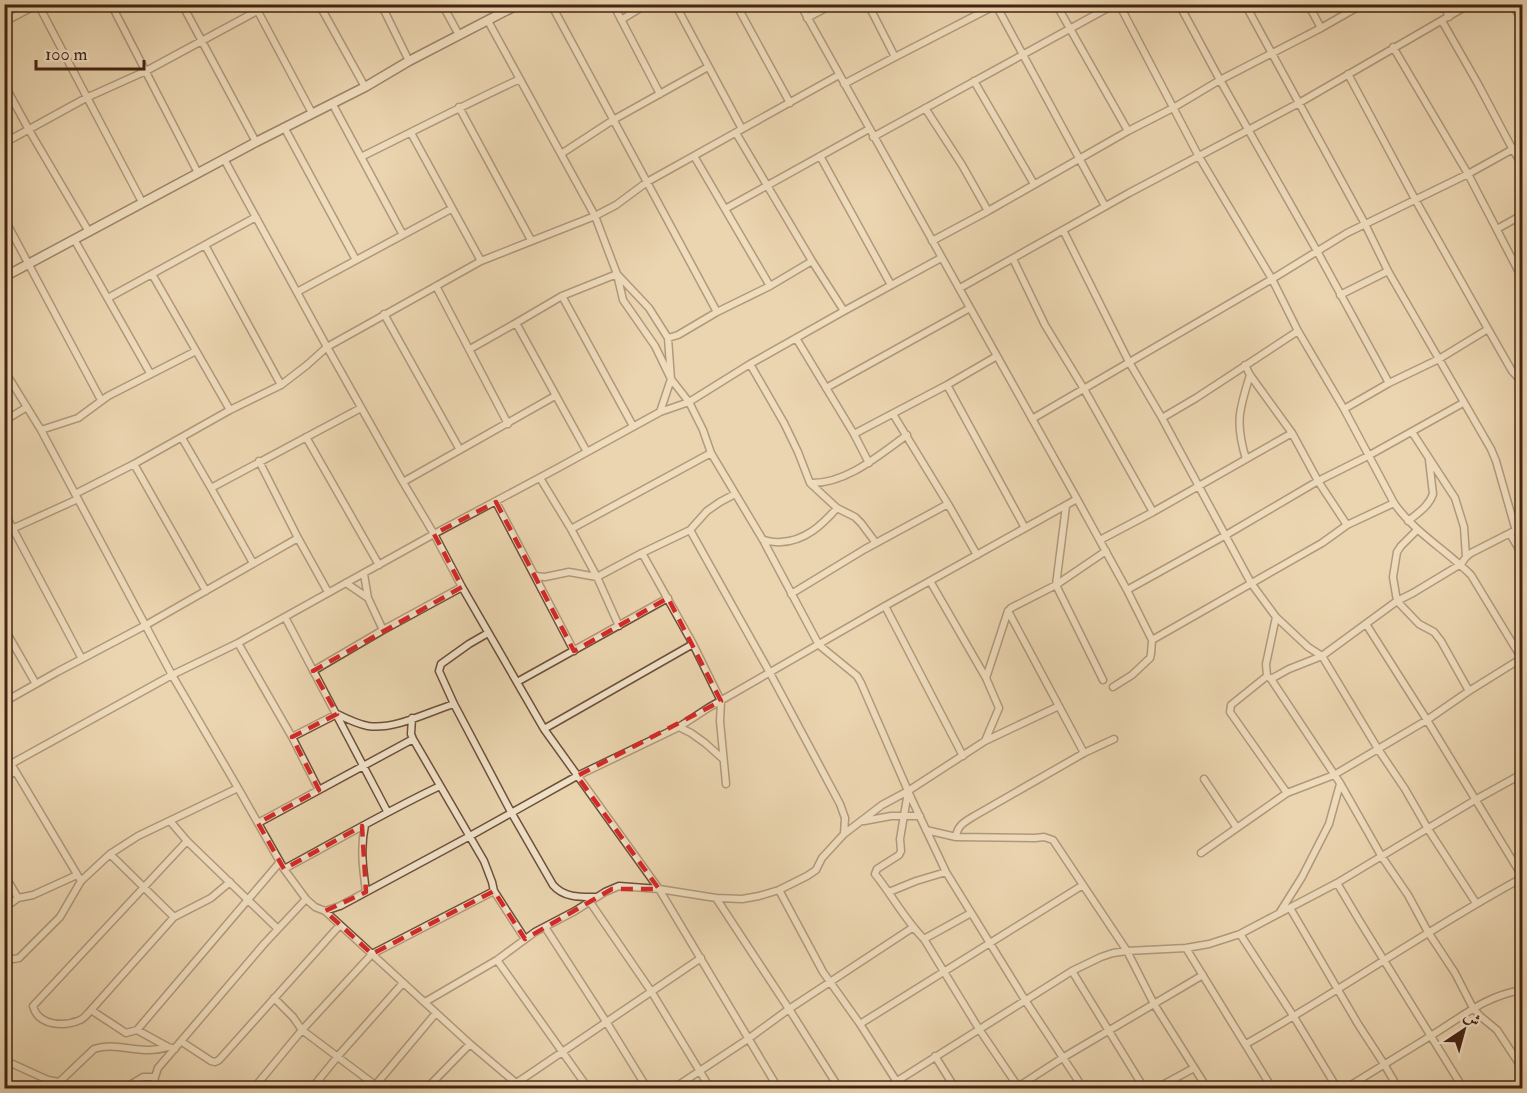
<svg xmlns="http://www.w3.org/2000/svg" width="1527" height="1093" viewBox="0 0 1527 1093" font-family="'IM FELL Double Pica',Amiri,serif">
<rect width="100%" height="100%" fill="#ebd6b0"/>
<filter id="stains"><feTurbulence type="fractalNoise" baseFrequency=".00333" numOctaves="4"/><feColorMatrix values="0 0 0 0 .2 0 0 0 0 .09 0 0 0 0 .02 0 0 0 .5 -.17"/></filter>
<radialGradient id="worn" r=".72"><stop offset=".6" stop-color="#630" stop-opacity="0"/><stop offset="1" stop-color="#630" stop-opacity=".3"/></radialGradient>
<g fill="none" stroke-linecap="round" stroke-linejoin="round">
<g stroke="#6e503a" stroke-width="9">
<path id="street" d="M111 4 198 173
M182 4 256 142
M254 4 312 113
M319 4 365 87
M381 4 409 61
M442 4 459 35
M551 4 717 312
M613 4 660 94
M675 4 742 129
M736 4 790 103
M800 4 1077 499 1127 590 1152 640 1151 654 1150 658 1132 675 1113 687
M868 4 895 57
M1056 4 1128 131
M1119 4 1198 155 1272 279 1298 331 1344 409 1394 503C1414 532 1446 550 1471 575L1522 659
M1179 4 1220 80 1317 251 1389 383
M1245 4 1365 224 1388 271 1491 449 1496 461 1516 531
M1308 4 1321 28
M1443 4 1449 17
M1512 4 1522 20
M996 5 1105 206
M807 18 833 4
M621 20 647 4
M488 21 595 216 617 274 623 300 655 346 671 379 689 402 703 430 711 453 763 540 819 645 857 676 861 683 912 800 946 872 1025 1000 1083 1088
M1442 21 1478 84 1513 150 1522 164
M4 22 38 4 142 202
M1393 47 1468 174 1522 278
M974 81 1034 184
M4 84 29 130 89 232
M844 84 895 57 998 4
M332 103 403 235
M459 107 531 240
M925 108 962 165 988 211
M284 127 356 260
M411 133 481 261
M736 133 812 261 844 311
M873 137 1115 4
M4 143 86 98 146 71 257 11
M561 154 613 120 708 67
M694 156 770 286
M820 156 891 285
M361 157C414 131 466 104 520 79
M224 159 327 347 403 482 434 534 462 587 544 729 659 889 778 1088
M725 209 869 129
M4 218 101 400
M1497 229 1522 215
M1063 230 1129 362 1162 418 1251 583 1276 617 1308 647 1322 656 1378 749 1405 789 1428 829 1476 903
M74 239 150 373
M932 241 988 211 1128 131 1173 108 1220 80 1321 28 1363 4
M205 245 281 385
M1013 259 1045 325 1084 389 1153 512
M152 274 230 410
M436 286 508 424
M960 288 1129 193 1299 103 1470 4
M297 292 451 209
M1340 295 1388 271
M562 296 633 426
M108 298 256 217
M384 314 460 450
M516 323 562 296 617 274 649 308 668 338 671 379 660 412
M1488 329 1512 371 1522 382
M668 338 678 335 717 312 770 286 812 261
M796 338 854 434 869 463
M470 349 516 323 587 452
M750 364 784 423 798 452 810 483 837 508 855 517 861 523 876 543
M1245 365 1250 375 1292 433 1318 481 1347 525
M4 370 41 430 172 675 238 788 284 869 306 899 315 907 325 911 340 906 470 836 577 776 679 727 708 708 885 606 1077 499
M947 385 1025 528
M826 388 970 308
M1344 409 1389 383 1439 359 1488 329 1416 201 1348 74
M893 414 948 504 977 555
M1162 418 1196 398 1298 331
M1032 419 1272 279 1347 233 1468 174 1522 144
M4 421 27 407
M41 430 78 418 108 396 196 351
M1412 432 1455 498 1464 527 1466 557
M854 434 947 385 997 356
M306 437 379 565
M182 438 211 488 253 563
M1246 459C1235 423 1239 410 1250 375
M259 461 298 538 328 592
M134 464 206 591
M540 478 571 529 597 577 619 626
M403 482 555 396
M811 483C846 484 879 455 907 435
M211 488 361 408
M75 494 134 464 230 410 281 385 307 365 327 347 481 261 595 216 616 205 647 182 839 75
M496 502 574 651
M1066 506 1056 585 1103 680
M4 512 82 659
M1408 521C1418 513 1429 506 1433 494L1429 460
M571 529 711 453
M690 530 770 673 840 804 845 818 844 834
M1417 530 1401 546 1397 552 1393 577 1397 601 1419 624 1434 632 1441 641 1469 691
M4 531 14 528 78 499
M1510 534 1522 554
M763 540C769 541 775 543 781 542 805 541 822 525 837 508
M1100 540 1153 512 1292 433
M642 553 693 644 721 701 720 721 726 784
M364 574 368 598 383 630
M535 576 545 577 569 572 597 577 642 553 690 530 707 511 720 502 735 494
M930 581 986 678 999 708 985 741
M346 583 368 598
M1127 590 1226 535 1318 481 1368 456 1463 403
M791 594 865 549 948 504
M885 606 963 756
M1008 611 1084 753
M285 617 387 811
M1276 617 1266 664 1267 676 1271 679 1340 783 1382 857 1408 895 1428 932 1455 973 1473 1008 1480 1016 1497 1030 1522 1068
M1366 624 1427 720 1522 876
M4 628 36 684
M488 633 469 644 441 664 439 671 454 704 511 812 553 885C564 898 581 897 597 897
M1152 640 1322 543 1347 525 1394 503
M238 643 292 737 319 790
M313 671 383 630 462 587
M1267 676 1231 705 1230 712 1287 793
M986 678 1008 611 1011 608 1056 585 1106 551
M1271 679 1289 669 1322 656 1397 601 1413 593 1461 564 1466 557 1471 553 1522 527
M517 682 668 598
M4 702 57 672 146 625 298 538
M412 718 411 734 413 739 484 861 492 882 494 891 525 939
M679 727 691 733 705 743 723 759
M544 729 693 644
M292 737 337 714C347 719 357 724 368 726 395 730 428 712 454 704
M4 752 81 881
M11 764 172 675 238 643 434 534 556 469 660 412 689 402 750 364 844 311 941 258
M4 777 15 772
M1204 779 1237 828
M908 792 900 839 901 851 899 855 877 869 875 874C892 895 905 920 924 939L979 1029 1019 1088
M170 821 187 841 278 929
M864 821 891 816H920
M258 823 413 739
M365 825C360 848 363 869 366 892
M926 830 956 837 1035 838 1044 837 1053 840 1127 951 1154 1004 1207 1088
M956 837C957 825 966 821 976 815L1084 753 1114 739
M1201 853 1287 793 1334 775 1427 720 1469 691 1522 658
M284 869C336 841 387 811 440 786
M4 874 18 898
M1337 883 1359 920 1463 1088
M779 890 823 972 860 1024 897 1082
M889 892 916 881 946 872
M716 898 789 1009 839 1088
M590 902 651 991 710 1088
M4 908 18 898 33 895 77 875
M1290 908 1358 1024 1384 1064 1398 1088
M325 911 470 1044 522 1088
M1280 912 1302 877 1329 824 1340 784
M174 917 211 898 230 882
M545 927 607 1023 647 1088
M1240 934 1294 1017 1337 1088
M924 939 971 913
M1186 948 1272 1088
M4 954C9 959 12 960 19 958L60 917 81 881 110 854 138 836 238 788
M497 960 588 1088
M1072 971 1144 1088
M274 998 293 1017 302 1030 375 1085 382 1088
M425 1002 497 960 535 932 575 911 605 892 619 886 659 889 716 898 742 899 759 896 779 890 807 876 816 870 822 858 844 834 882 805 908 791 985 741 1059 706
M91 1010 174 917 110 854
M860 1024 1083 885
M137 1030 280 862
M182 1042 211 1061 215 1062 219 1060 340 925
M1246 1044C1340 991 1428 929 1522 878
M175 1049 168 1047 137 1030 126 1033 91 1010C88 1013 85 1018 80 1020 64 1027 38 1026 33 1006L187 841
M935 1056 955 1088
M4 1060 48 1080 59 1082
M53 1088 94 1049C117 1041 141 1056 168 1047
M125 1088 143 1077H155
M153 1088 155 1077 158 1068 264 944 306 899
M254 1088 302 1030 372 954 494 891
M312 1088 338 1056 403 983
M373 1088 436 1013
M427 1088 470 1044
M509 1088 701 958
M674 1088 748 1039 789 1009 912 928
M886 1088 1072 971 1101 957 1113 953 1127 951 1186 948 1209 944 1240 934 1337 883 1475 800 1522 774
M1016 1088 1064 1057 1203 975
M1157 1088 1194 1068
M1346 1088C1374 1071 1401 1054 1429 1037 1461 1018 1484 996 1522 990"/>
</g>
<g stroke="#452312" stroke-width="11">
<path id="secondary" d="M4 277 256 142 365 87 409 61 519 4"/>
</g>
<use href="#street" stroke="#f2e4cc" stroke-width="6"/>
<use href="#secondary" stroke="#f2e4cc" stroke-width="8"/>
</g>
<path d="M0 0H1527V1093H0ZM496 502 574 651 668 598 721 701 577 776 659 889H612L525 939 494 891 372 954 325 911 366 892 362 826 284 869 258 823 319 790 292 737 337 714 313 671 462 587 434 534Z" fill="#ebd6b0" fill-opacity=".55" fill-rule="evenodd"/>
<path fill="none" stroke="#d62828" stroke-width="4.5" stroke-dasharray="12 8" stroke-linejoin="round" d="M496 502 574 651 668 598 721 701 577 776 659 889H612L525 939 494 891 372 954 325 911 366 892 362 826 284 869 258 823 319 790 292 737 337 714 313 671 462 587 434 534Z"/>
<rect width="1527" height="1093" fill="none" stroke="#ebd6b0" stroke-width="24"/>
<rect x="6" y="6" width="1515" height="1081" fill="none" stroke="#452312" stroke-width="3"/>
<rect x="12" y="12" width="1503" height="1069" fill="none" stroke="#452312" stroke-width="1.5"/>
<g transform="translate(1464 1030) rotate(36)" stroke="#f2e4cc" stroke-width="4.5" paint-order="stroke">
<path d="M0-4.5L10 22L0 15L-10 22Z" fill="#452312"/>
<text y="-9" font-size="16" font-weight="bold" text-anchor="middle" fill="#452312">ش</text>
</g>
<path d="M36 60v9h108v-9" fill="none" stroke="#452312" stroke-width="3"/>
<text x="45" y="60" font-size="18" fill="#452312" stroke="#f2e4cc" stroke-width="4.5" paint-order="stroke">100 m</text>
<rect width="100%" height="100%" filter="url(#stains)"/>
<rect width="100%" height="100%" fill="url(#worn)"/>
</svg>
